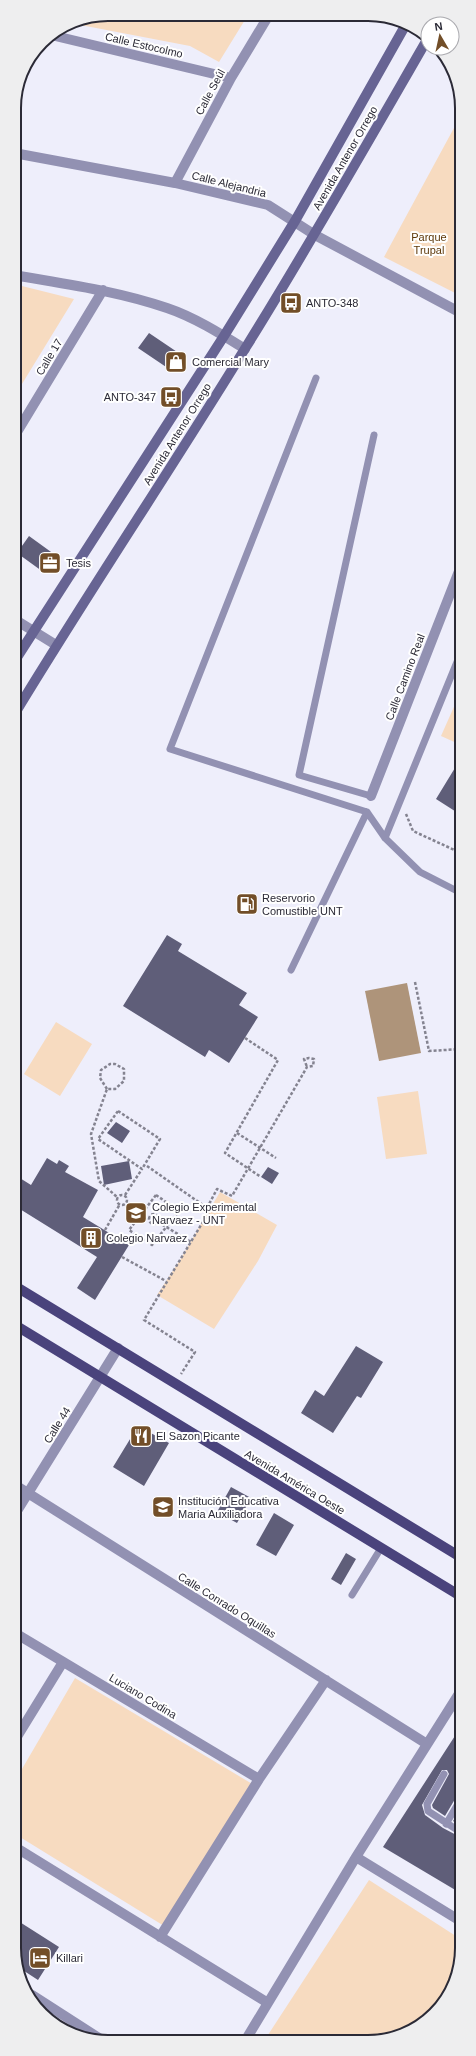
<svg xmlns="http://www.w3.org/2000/svg" width="476" height="2056" viewBox="0 0 476 2056" font-family="Arial,sans-serif">
<rect width="100%" height="100%" fill="#eeeefb"/>
<path fill="#f7dbc0" d="M108 14 248 15 219 62 190 46 70 23Z
M461 115V296L384 257Z
M14 284 74 299 14 397Z
M461 691V745L441 736Z
M56 1022 92 1044 60 1096 24 1074Z
M418 1091 427 1154 386 1159 377 1097Z
M220 1192 277 1225 258 1261 214 1329 157 1295 180 1260Z
M75 1678 254 1785 169 1929 15 1834V1781Z
M369 1880 462 1940V1954L455 1984 439 2010 410 2032 381 2041H264Z"/>
<path fill="#ae947a" d="M407 983 421 1053 379 1061 365 991Z"/>
<path fill="#5f5e79" d="M149 333 186 358 175 373 138 348Z
M29 536 58 557 46 574 17 553Z
M461 758V815L436 799Z
M167 935 182 944 178 951 247 993 239 1005 258 1017 229 1063 209 1050 205 1057 123 1006Z
M116 1122 130 1131 122 1143 107 1133Z
M47 1158 57 1164 59 1160 69 1166 65 1172 98 1190 83 1217 129 1245 95 1300 77 1288 97 1257 15 1206V1175L31 1185Z
M129 1161 132 1179 104 1185 101 1166Z
M268 1167 279 1173 272 1184 261 1177Z
M356 1346 383 1362 361 1398 357 1396 333 1433 301 1413 315 1390 324 1396Z
M138 1426 169 1443 144 1486 113 1467Z
M231 1487 251 1498 237 1523 217 1512Z
M274 1513 294 1525 276 1556 256 1545Z
M346 1553 356 1559 341 1585 331 1579Z
M462 1725V1792L458 1794 445 1816 433 1808 432 1805 449 1774 447 1770H442L422 1805 425 1815 443 1828 462 1838V1894L383 1847Z
M462 1807V1827L453 1821Z
M15 1919 59 1947 38 1980 18 1967 15 1961Z"/>
<g fill="none" stroke-linecap="round" stroke-linejoin="round">
<path stroke="#848390" stroke-width="2.5" stroke-dasharray="3 2" stroke-linecap="butt" d="M406 814 413 831 461 853
M415 982 429 1051 461 1049
M245 1038 278 1060 225 1153 261 1177
M107 1089 100 1078 101 1070 110 1064H115L124 1069V1081L115 1089H107L91 1134 99 1181 117 1197
M118 1111 160 1139 142 1169 98 1139Z
M237 1133 276 1158
M147 1166 210 1210 144 1320 195 1352 181 1374
M117 1200a5 5 0 1 1 10 0a5 5 0 1 1-10 0Z
M125 1195 142 1169
M156 1195 179 1211 152 1245 129 1230Z
M207 1208 217 1189 232 1196 307 1067 313 1066 314 1059 309 1058 304 1059 307 1067
M149 1219a5 5 0 1 1 10 0a5 5 0 1 1-10 0Z
M158 1222 191 1242
M105 1230 120 1204
M122 1257 166 1281"/>
<path stroke="#9291b2" stroke-width="7" d="M316 378 170 749 367 812 385 838 420 872 461 893
M371 796 299 775 374 435
M385 838 461 652
M291 970 367 812
M352 1595 381 1548
M444 1774 427 1804 428 1811 462 1833
M446 1824 462 1797"/>
<path stroke="#9291b2" stroke-width="10" d="M51 35 231 78
M14 153 175 183 268 205 315 235 461 313
M175 183 231 78 269 15
M14 275C65 284 118 291 167 308 194 317 221 334 245 349
M14 437 103 290
M14 619 56 645
M371 796 461 566
M15 1485 427 1744
M15 1514 118 1348
M15 1633 259 1779
M15 1740 63 1662
M15 1847 268 2003
M356 1857 462 1922
M160 1937 259 1779 326 1680
M32 1995 102 2040
M245 2041 356 1857 462 1689"/>
<path stroke="#676493" stroke-width="10" d="M14 662 224 336 295 221 405 26
M14 715C89 591 170 471 246 347 309 246 368 142 428 38"/>
<path stroke="#4a437c" stroke-width="10" d="M15 1286 462 1558
M15 1325 462 1597"/>
</g>
<defs>
<g id="bus-square" transform="scale(1.15)"><rect x="-9" y="-9" width="18" height="18" rx="4" fill="#724e28" stroke="#fff"/><path d="M-5-6H5V4H4V6H2V4H-2V6H-4V4H-5ZM-3.5-4V0h7V-4ZM-3.5 1.2v1.5H-2V1.2ZM2 1.2v1.5H3.5V1.2Z" fill="#fff"/></g>
<g id="shop-square" transform="scale(1.15)"><rect x="-9" y="-9" width="18" height="18" rx="4" fill="#724e28" stroke="#fff"/><path d="M-5-2.5h2.3a2.7 3.5 0 0 1 5.4 0H5L5.5 6h-11ZM-1.5-2.5h3a1.5 2.3 0 0 0-3 0Z" fill="#fff"/></g>
<g id="office-square" transform="scale(1.15)"><rect x="-9" y="-9" width="18" height="18" rx="4" fill="#724e28" stroke="#fff"/><path d="M-6-3h4V-5.5h4V-3h4V5H-6ZM-1-4.5V-3h2v-1.5ZM-6 0V1H6V0Z" fill="#fff"/></g>
<g id="fuel-square" transform="scale(1.15)"><rect x="-9" y="-9" width="18" height="18" rx="4" fill="#724e28" stroke="#fff"/><path d="M-5.5-6h7V0h2V4h1.3V-2.5L3-4.5l.8-.8L6-3V5H2.5V1h-1V6h-7ZM-4.2-4.7v3.2H.2V-4.7Z" fill="#fff"/></g>
<g id="school-square" transform="scale(1.15)"><rect x="-9" y="-9" width="18" height="18" rx="4" fill="#724e28" stroke="#fff"/><path d="M0-5L7-2L0 1L-7-2ZM-4 1L0 2.5L4 1V4Q0 6-4 4Z" fill="#fff"/></g>
<g id="building-square" transform="scale(1.15)"><rect x="-9" y="-9" width="18" height="18" rx="4" fill="#724e28" stroke="#fff"/><path d="M-4-6H4V6H1V3H-1V6H-4ZM-2.5-4.3h1.7v1.8h-1.7ZM.8-4.3h1.7v1.8H.8ZM-2.5-1h1.7V.8h-1.7ZM.8-1h1.7V.8H.8Z" fill="#fff"/></g>
<g id="restaurant-square" transform="scale(1.15)"><rect x="-9" y="-9" width="18" height="18" rx="4" fill="#724e28" stroke="#fff"/><path d="M-5-6h1v4h1v-4h1v4h1v-4h1v5L-1.5 .5V6h-2V.5L-5-1ZM5-6V6H3V1.5H1.5Q1.5-4 5-6Z" fill="#fff"/></g>
<g id="hotel-square" transform="scale(1.15)"><rect x="-9" y="-9" width="18" height="18" rx="4" fill="#724e28" stroke="#fff"/><path d="M-6-4.5h1.5V1H6V5H4.5V3h-9V5H-6ZM-4 0a1.8 1.8 0 1 1 3.6 0ZM.5 0V-2.5h3Q6-2.5 6 0Z" fill="#fff"/></g>
</defs>
<g fill-rule="evenodd">
<use href="#bus-square" x="291" y="303"/>
<use href="#shop-square" x="176" y="362"/>
<use href="#bus-square" x="171" y="397"/>
<use href="#office-square" x="50" y="563"/>
<use href="#fuel-square" x="247" y="904"/>
<use href="#school-square" x="136" y="1213"/>
<use href="#building-square" x="91" y="1238"/>
<use href="#restaurant-square" x="141" y="1436"/>
<use href="#school-square" x="163" y="1507"/>
<use href="#hotel-square" x="40" y="1958"/>
</g>
<g text-anchor="middle" dominant-baseline="central" stroke-width="4" stroke-linejoin="round" paint-order="stroke">
<g font-size="11" fill="#2b2a36" stroke="#fff">
<text transform="translate(144 45) rotate(13)">Calle Estocolmo</text>
<text transform="translate(210 92) rotate(-62)">Calle Seúl</text>
<text transform="translate(345 158) rotate(-60)">Avenida Antenor Orrego</text>
<text transform="translate(229 184) rotate(14)">Calle Alejandria</text>
<text transform="translate(49 357) rotate(-59)">Calle 17</text>
<text transform="translate(177 434) rotate(-58)">Avenida Antenor Orrego</text>
<text transform="translate(405 677) rotate(-69)">Calle Camino Real</text>
<text transform="translate(57 1425) rotate(-58)">Calle 44</text>
<text transform="translate(295 1482) rotate(31)">Avenida América Oeste</text>
<text transform="translate(227 1605) rotate(32)">Calle Conrado Oquillas</text>
<text transform="translate(143 1696) rotate(31)">Luciano Codina</text>
</g>
<g font-size="11" fill="#5e390a" stroke="#fff">
<text x="429" y="237">Parque<tspan x="429" dy="13">Trupal</tspan></text>
</g>
<g font-size="11" fill="#2b2a36" stroke="#fff" text-anchor="start">
<text x="306" y="303">ANTO-348</text>
<text x="192" y="362">Comercial Mary</text>
<text x="156" y="397" text-anchor="end">ANTO-347</text>
<text x="66" y="563">Tesis</text>
<text x="262" y="898">Reservorio<tspan x="262" dy="13">Comustible UNT</tspan></text>
<text x="152" y="1207">Colegio Experimental<tspan x="152" dy="13">Narvaez - UNT</tspan></text>
<text x="106" y="1238">Colegio Narvaez</text>
<text x="156" y="1436">El Sazon Picante</text>
<text x="178" y="1501">Institución Educativa<tspan x="178" dy="13">Maria Auxiliadora</tspan></text>
<text x="56" y="1958">Killari</text>
</g>
</g>
<path d="M0 0H476V2056H0ZM108 21H368A87 87 0 0 1 455 108V1948A87 87 0 0 1 368 2035H108A87 87 0 0 1 21 1948V108A87 87 0 0 1 108 21Z" fill="#eeeeef" fill-rule="evenodd"/>
<path fill="none" stroke="#2b2a36" stroke-width="2" d="M108 21H368A87 87 0 0 1 455 108V1948A87 87 0 0 1 368 2035H108A87 87 0 0 1 21 1948V108A87 87 0 0 1 108 21Z"/>
<g transform="translate(440 36) rotate(351)"><circle r="19" fill="#ffffff" stroke="#aaaaaf"/>
<path d="M0-3L7 15L0 10L-7 15Z" fill="#724e28"/>
<text y="-6" font-size="11" font-weight="bold" text-anchor="middle" fill="#2b2a36">N</text>
</g>
</svg>
